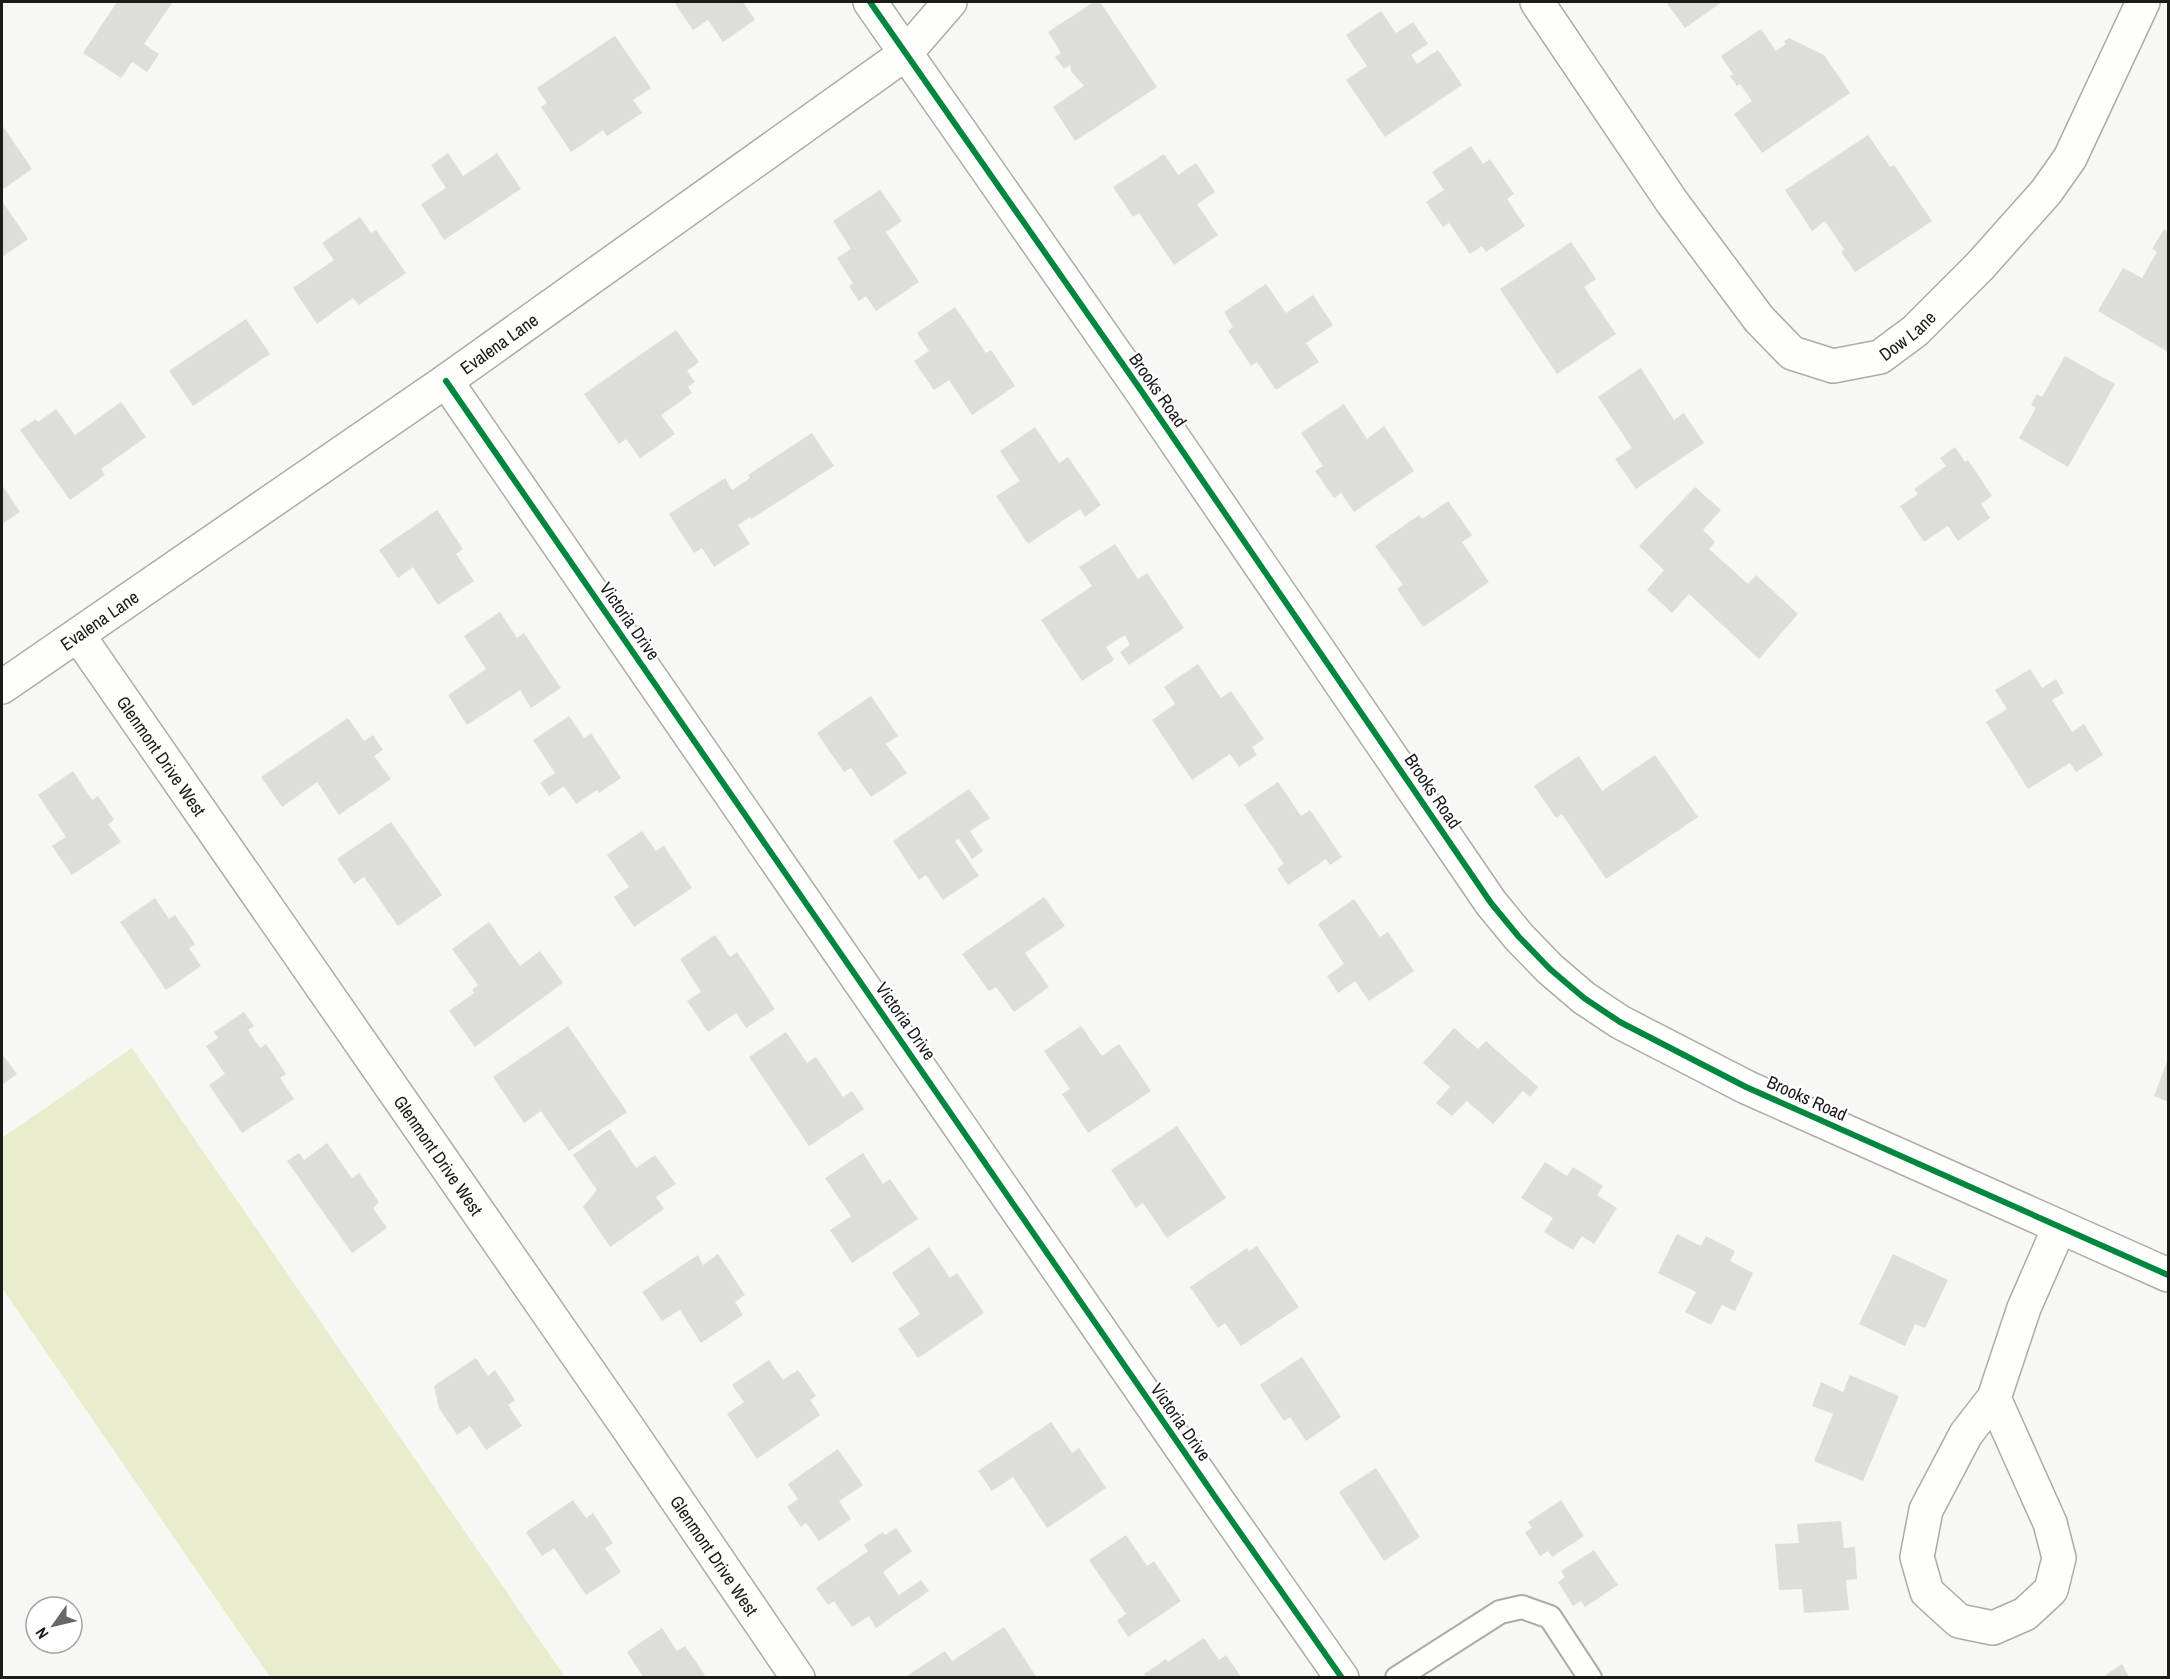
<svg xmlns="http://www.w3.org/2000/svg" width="2170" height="1679" viewBox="0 0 2170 1679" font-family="'Archivo Narrow',sans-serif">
<rect width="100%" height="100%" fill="#f7f7f3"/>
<path fill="#e9edce" d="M132 1048 565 1677H270L2 1288V1138Z"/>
<path fill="#ddddda" d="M117 2 172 3 144 44 159 54 147 72 132 62 121 78 83 53Z
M674 2H743L755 20 723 42 708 20 693 30Z
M1094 2H1100L1157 87 1075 141 1053 107 1084 86 1071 71 1070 65 1064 69 1055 57 1061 53 1048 32Z
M1666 2H1722L1685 28Z
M1381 11 1396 33 1413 22 1428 44 1411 55 1417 64 1438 50 1462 85 1385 137 1346 80 1367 66 1346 35Z
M1761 29 1776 51 1786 44 1784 41 1789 38 1824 55 1850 93 1762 153 1734 114 1752 101 1740 84 1737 86 1730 76 1733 74 1721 56Z
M615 36 651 88 633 100 642 113 607 136 603 130 571 152 541 107 547 103 537 88Z
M2 125 32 169 2 190Z
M1868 135 1890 167 1894 165 1932 221 1855 272 1841 252 1844 249 1825 221 1812 231 1785 190Z
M1471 146 1483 164 1490 159 1514 194 1507 199 1525 226 1486 252 1482 246 1470 254 1449 223 1443 227 1426 202 1444 190 1432 172Z
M448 153 463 176 497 153 521 189 444 240 421 204 446 188 431 165Z
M1164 154 1178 175 1196 163 1215 192 1197 204 1218 235 1174 265 1139 213 1133 217 1113 187Z
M880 190 902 221 886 232 919 282 876 311 866 296 859 301 849 286 853 283 837 258 851 249 833 221Z
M2 201 28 239 2 257Z
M360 217 371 233 376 230 406 273 359 305 353 298 317 324 293 288 334 260 322 243Z
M2164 229 2168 232V352L2098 311 2123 268 2142 278 2157 252 2152 249Z
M1571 242 1596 279 1584 287 1616 334 1557 374 1500 289Z
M1266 284 1286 313 1313 295 1333 325 1306 343 1319 362 1276 390 1257 362 1251 366 1228 331 1233 327 1224 312Z
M955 307 986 353 991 350 1015 386 972 415 949 380 934 390 914 361 929 351 917 333Z
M246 319 270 354 193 406 169 371Z
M676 330 699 362 687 371 695 382 688 387 692 393 661 415 675 434 640 458 626 439 619 444 584 394Z
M2065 356 2115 384 2068 467 2019 438 2036 408 2031 405 2037 394 2042 397Z
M1641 368 1674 420 1684 413 1704 443 1636 489 1615 459 1632 448 1598 397Z
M121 402 146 437 101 469 105 475 70 500 20 430 36 419 38 422 56 409 75 435Z
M1344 404 1367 439 1384 426 1414 471 1354 512 1341 493 1334 498 1315 471 1323 466 1301 433Z
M1035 427 1059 463 1068 457 1101 505 1085 517 1080 509 1028 544 996 496 1020 481 1000 451Z
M812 433 834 466 751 519 750 517 738 525 750 544 714 567 702 548 694 553 669 514 725 478 732 490 750 478 748 475Z
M1955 447 1965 462 1968 460 1992 496 1981 504 1990 518 1958 541 1948 526 1924 542 1900 506 1918 494 1914 489 1946 466 1940 458Z
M2 485 20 512 2 524Z
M1695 487 1721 510 1703 530 1715 542 1709 549 1748 584 1756 575 1798 614 1759 659 1689 594 1672 613 1647 590 1664 570 1639 546Z
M1448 501 1472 535 1462 542 1489 582 1423 627 1397 589 1403 585 1375 546 1419 515 1422 519Z
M437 510 463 549 456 554 474 581 438 605 413 567 398 578 379 550Z
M1115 544 1138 579 1147 573 1184 628 1129 665 1120 652 1130 645 1125 635 1106 647 1114 660 1082 681 1041 620 1092 586 1079 567Z
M500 612 517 638 524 633 561 688 531 708 520 690 467 725 448 695 486 669 464 636Z
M1198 664 1221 698 1231 691 1264 739 1252 747 1257 755 1239 767 1230 754 1192 780 1152 720 1175 704 1164 687Z
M2030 669 2042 688 2056 679 2064 693 2052 700 2072 732 2084 724 2103 755 2076 772 2070 763 2028 789 1986 722 2007 709 1995 690Z
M871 696 898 736 886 744 907 773 871 797 851 768 844 772 817 733Z
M569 716 584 738 591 733 621 778 599 793 597 790 576 804 564 786 549 796 540 783 555 773 533 740Z
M348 718 364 741 373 735 383 750 374 756 391 779 339 815 317 782 282 807 261 777Z
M1655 755 1698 817 1606 879 1562 814 1556 818 1534 786 1579 756 1602 791Z
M73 771 92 800 98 796 114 820 108 824 121 842 72 875 52 846 66 837 38 795Z
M1278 782 1301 816 1310 810 1342 857 1330 865 1326 859 1288 885 1277 869 1284 864 1244 805Z
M969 789 990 818 970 831 983 851 972 859 959 839 955 841 979 876 943 900 926 875 919 880 893 841Z
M391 822 442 895 398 926 364 877 354 884 337 859Z
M642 831 656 851 664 846 692 888 634 927 614 897 629 887 607 855Z
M1044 897 1065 926 1025 953 1049 987 1014 1012 996 987 989 991 962 954Z
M155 898 169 919 175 915 195 944 189 948 201 966 166 990 120 922Z
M1354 899 1380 937 1388 932 1414 971 1369 1001 1355 981 1338 993 1327 976 1344 964 1318 924Z
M489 922 520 966 540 951 563 983 475 1047 449 1011 474 993 472 990 478 985 452 949Z
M715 935 730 957 737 952 775 1009 746 1028 736 1013 708 1032 687 1001 701 992 680 959Z
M244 1012 254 1026 248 1030 260 1048 266 1044 286 1074 280 1078 294 1099 242 1133 209 1085 225 1074 206 1046 218 1038 214 1032Z
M568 1026 627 1112 569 1151 541 1111 524 1123 493 1077Z
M1081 1026 1102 1056 1119 1044 1151 1091 1088 1133 1062 1094 1070 1089 1044 1051Z
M1454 1028 1478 1049 1486 1041 1538 1087 1530 1097 1523 1091 1493 1124 1467 1101 1452 1116 1436 1103 1450 1087 1423 1063Z
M786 1032 807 1063 816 1057 843 1097 852 1091 864 1109 809 1146 749 1057Z
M2 1054 17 1074 2 1085Z
M2168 1059V1102L2154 1096Z
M1177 1126 1226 1198 1167 1238 1143 1203 1136 1208 1111 1170Z
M610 1129 636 1168 655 1155 676 1184 656 1197 664 1209 610 1247 583 1207 597 1190 573 1155Z
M327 1143 352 1178 359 1173 379 1202 373 1208 387 1228 352 1253 287 1161 299 1153 304 1160Z
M863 1153 883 1184 890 1179 918 1219 852 1263 830 1230 851 1216 825 1178Z
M1545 1162 1567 1176 1573 1167 1603 1186 1597 1195 1617 1208 1594 1244 1582 1236 1573 1250 1544 1232 1553 1218 1521 1198Z
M1677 1234 1701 1246 1706 1236 1735 1251 1730 1261 1753 1273 1735 1311 1722 1305 1711 1325 1685 1312 1696 1292 1658 1273Z
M1257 1246 1299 1307 1241 1346 1225 1323 1218 1328 1190 1287 1247 1248 1249 1251Z
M929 1247 950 1278 957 1273 984 1313 918 1358 898 1329 920 1314 892 1273Z
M718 1254 745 1295 735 1302 743 1315 701 1343 680 1310 662 1321 642 1292 698 1255 703 1265Z
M1893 1254 1948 1280 1925 1328 1915 1324 1905 1346 1859 1324Z
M1302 1357 1341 1417 1306 1441 1290 1417 1284 1421 1260 1385Z
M476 1358 488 1376 495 1370 515 1400 508 1405 522 1426 486 1450 470 1426 457 1435 439 1408 434 1386Z
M769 1360 783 1380 798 1370 816 1396 810 1400 820 1415 757 1459 727 1414 744 1402 732 1385Z
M1850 1375 1899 1396 1863 1481 1814 1461 1833 1414 1812 1406 1821 1382 1843 1392Z
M1051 1422 1072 1453 1079 1448 1106 1488 1047 1528 1013 1477 992 1491 978 1471Z
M838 1449 863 1485 839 1501 851 1519 819 1541 806 1523 801 1527 787 1507 798 1499 788 1484Z
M1376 1468 1420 1537 1384 1561 1339 1492Z
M573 1500 586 1518 593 1513 613 1543 605 1548 621 1572 586 1595 554 1548 542 1556 526 1532Z
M1561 1500 1584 1536 1552 1557 1548 1551 1540 1556 1525 1532 1532 1528 1528 1522Z
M1841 1521 1844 1548 1855 1547 1857 1579 1846 1580 1849 1610 1804 1613 1802 1589 1779 1590 1775 1544 1799 1543 1797 1524Z
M896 1528 912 1551 883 1572 899 1595 921 1580 929 1591 876 1628 869 1616 852 1627 834 1601 828 1605 816 1588 868 1551 864 1545 883 1532 885 1535Z
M1126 1535 1147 1566 1154 1561 1181 1601 1128 1637 1117 1620 1126 1614 1089 1560Z
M1594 1550 1618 1585 1585 1607 1581 1601 1573 1606 1558 1582 1565 1577 1561 1571Z
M1004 1627 1037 1678H904L945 1651 952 1661Z
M662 1628 677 1651 685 1646 705 1675 701 1678H644L627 1652Z
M1204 1638 1219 1660 1226 1655 1242 1678H1147L1144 1674 1166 1659 1168 1662Z
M2122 1664 2130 1678H2101Z"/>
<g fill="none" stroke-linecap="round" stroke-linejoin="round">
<g stroke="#ababa8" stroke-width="26">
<path id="service" d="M1397 1678 1500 1612 1522 1607 1550 1617 1590 1678"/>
</g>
<g stroke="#ababa8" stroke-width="36">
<g id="minor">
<path d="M870 2 1140 389 1491 903 1519 937 1550 969 1584 998 1620 1022 1746 1087 2168 1275"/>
<path id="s1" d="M1537 2 1672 202 1759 319 1792 353 1833 366 1880 357 1915 331 1980 266 2046 192 2070 158 2143 2"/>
<path d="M446 381 1220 1504 1342 1678"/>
<path id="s2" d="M78 635 628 1428 798 1678"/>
<path id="s3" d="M2 687 446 381 905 54 950 2"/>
<path d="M1994 1398 2050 1523 2059 1558 2051 1590 2025 1614 1993 1628 1959 1621 1927 1592 1917 1557 1926 1510 1966 1434 1994 1398 2024 1308 2059 1228"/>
</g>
</g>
<use href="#service" stroke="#fefefd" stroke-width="22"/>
<use href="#minor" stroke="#fefefd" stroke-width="33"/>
<g stroke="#fff" stroke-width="10">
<path id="cycleway" d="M870 2 1140 389 1491 903 1519 937 1550 969 1584 998 1620 1022 1746 1087 2168 1275
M446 381 1220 1504 1342 1678"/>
</g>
<use href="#cycleway" stroke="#00873e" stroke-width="6"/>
</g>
<g text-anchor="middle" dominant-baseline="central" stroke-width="4.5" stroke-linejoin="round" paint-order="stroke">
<g font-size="18" fill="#1b1c19" stroke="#fff">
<text stroke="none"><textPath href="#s1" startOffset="560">Dow Lane</textPath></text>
<text stroke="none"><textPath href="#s3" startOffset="604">Evalena Lane</textPath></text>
<text transform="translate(1158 390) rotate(55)">Brooks Road</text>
<text stroke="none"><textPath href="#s3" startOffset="118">Evalena Lane</textPath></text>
<text transform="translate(630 621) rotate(55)">Victoria Drive</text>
<text stroke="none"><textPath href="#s2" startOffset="147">Glenmont Drive West</textPath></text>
<text transform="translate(1433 791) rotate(56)">Brooks Road</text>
<text transform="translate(906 1021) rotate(55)">Victoria Drive</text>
<text transform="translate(1807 1098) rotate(24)">Brooks Road</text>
<text stroke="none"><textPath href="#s2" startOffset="633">Glenmont Drive West</textPath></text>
<text transform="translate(1181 1422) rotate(55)">Victoria Drive</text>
<text stroke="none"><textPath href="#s2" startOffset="1119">Glenmont Drive West</textPath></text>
</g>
</g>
<rect width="2170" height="1679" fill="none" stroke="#1b1c19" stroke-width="6"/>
<g transform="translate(54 1625) rotate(236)"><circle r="28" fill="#ffffff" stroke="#a4a4a3" stroke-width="1.5"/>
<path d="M0-4.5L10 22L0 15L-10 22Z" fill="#686965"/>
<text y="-9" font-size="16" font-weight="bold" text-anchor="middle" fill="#1b1c19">N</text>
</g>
</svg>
